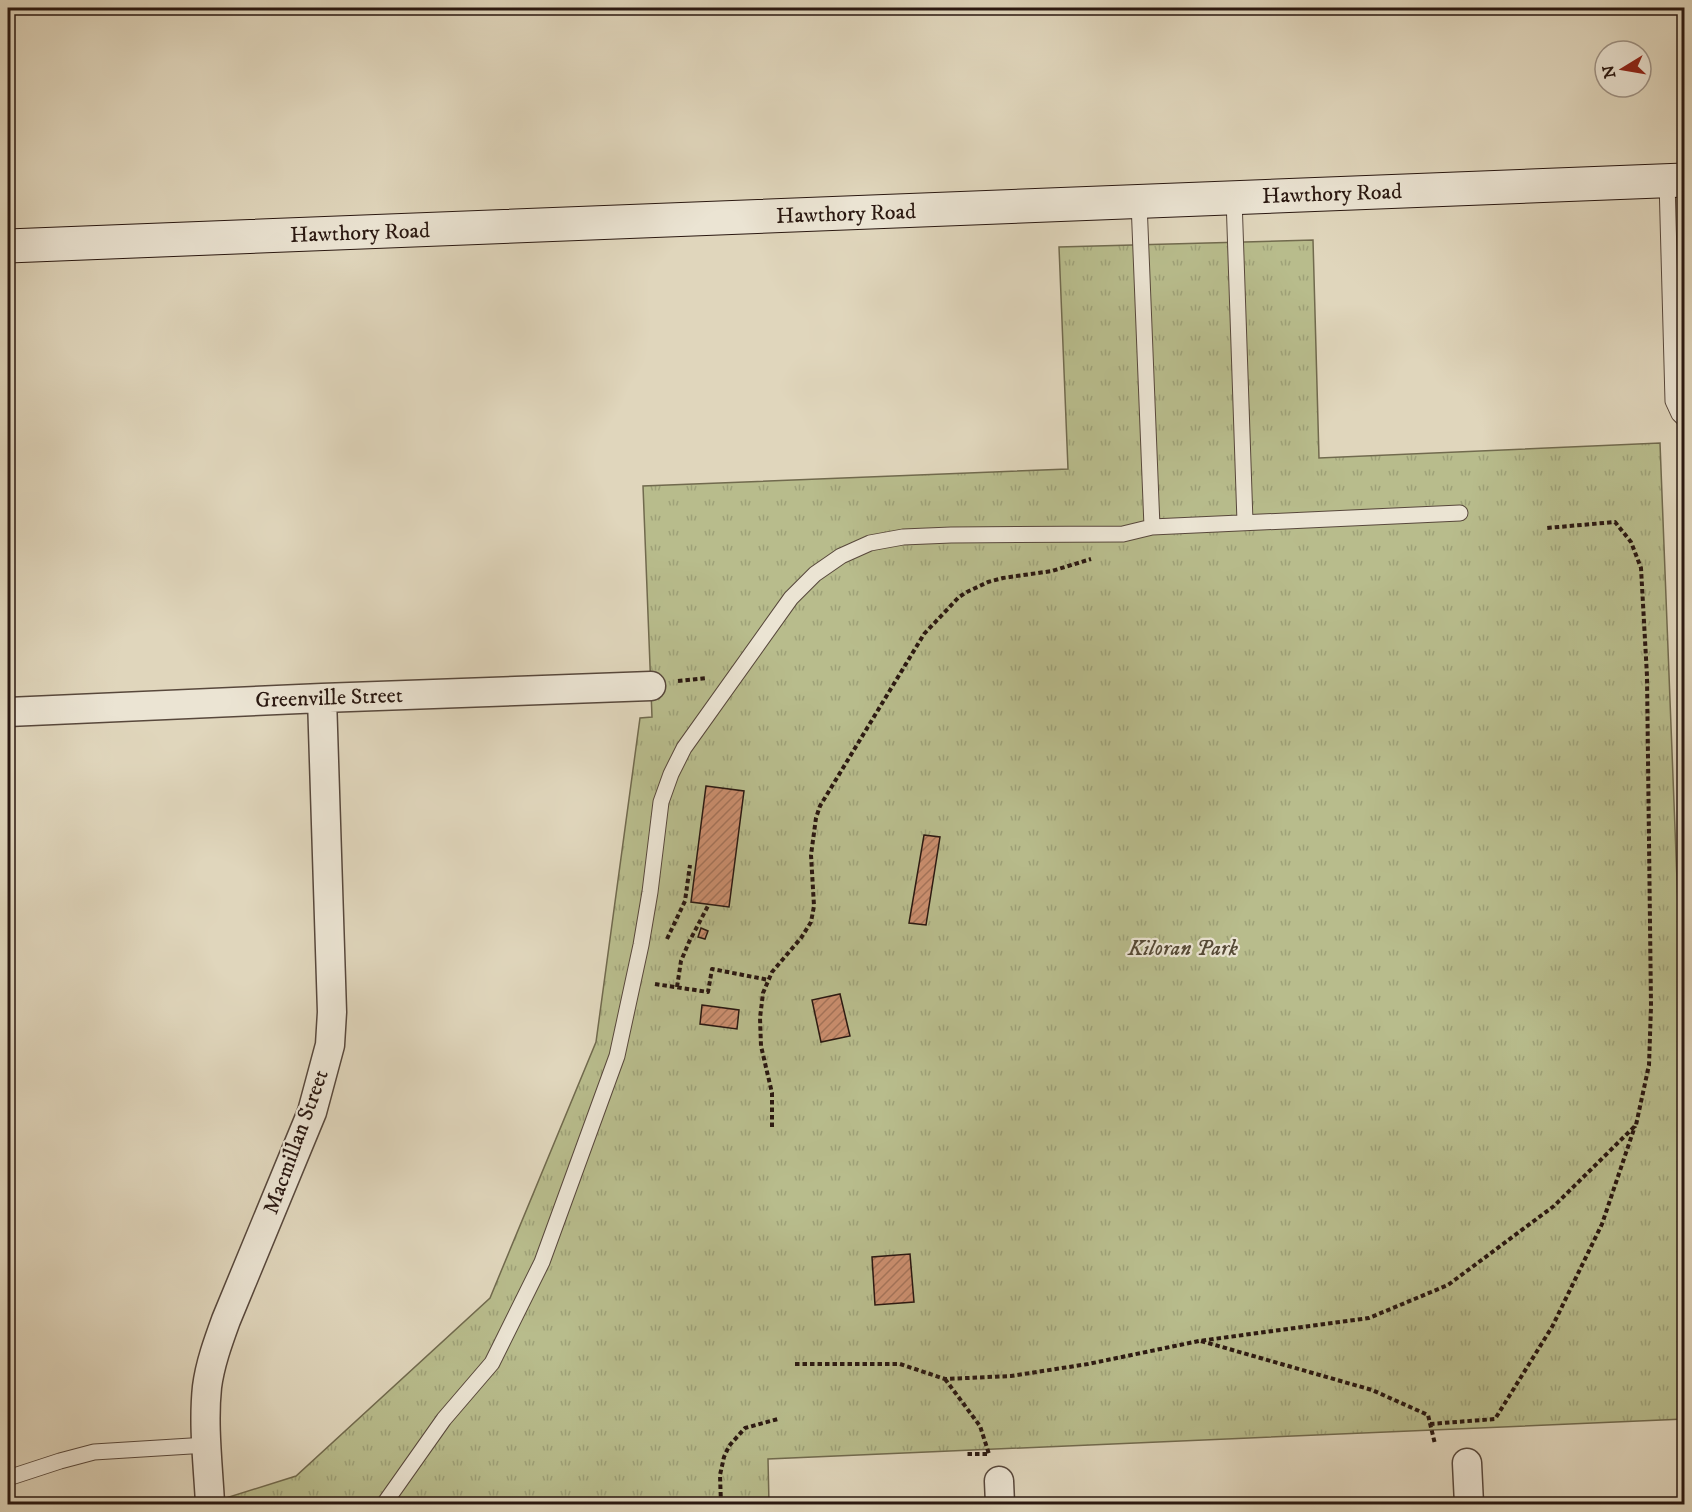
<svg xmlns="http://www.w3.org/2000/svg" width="1692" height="1512" viewBox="0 0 1692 1512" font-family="'IM FELL DW Pica',serif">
<defs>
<pattern id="park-tufts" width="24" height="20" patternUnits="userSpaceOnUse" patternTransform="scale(1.5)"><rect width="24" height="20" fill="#b8bc8c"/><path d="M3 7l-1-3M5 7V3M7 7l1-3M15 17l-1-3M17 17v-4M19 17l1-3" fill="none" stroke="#9ea178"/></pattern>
<pattern id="building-hatch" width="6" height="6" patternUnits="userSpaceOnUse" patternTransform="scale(1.5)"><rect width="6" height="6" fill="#ca8e6e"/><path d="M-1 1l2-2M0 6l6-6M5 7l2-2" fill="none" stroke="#a47359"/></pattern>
</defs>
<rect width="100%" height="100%" fill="#e0d6bc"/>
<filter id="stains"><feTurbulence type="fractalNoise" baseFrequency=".00333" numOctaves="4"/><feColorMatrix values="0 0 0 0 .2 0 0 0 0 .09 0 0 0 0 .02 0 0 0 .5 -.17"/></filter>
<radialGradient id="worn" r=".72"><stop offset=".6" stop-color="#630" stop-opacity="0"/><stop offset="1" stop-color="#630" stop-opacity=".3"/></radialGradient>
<path fill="url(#park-tufts)" stroke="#716a4e" stroke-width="1.5" d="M8 8H166L8 14Z
M1313 240 1319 458 1660 443 1684 1060V1419L768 1459 769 1504H207L296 1476 490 1298 596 1042 640 718 652 717 643 486 1068 469 1059 247Z"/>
<path fill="url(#building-hatch)" stroke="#2a1811" stroke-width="1.5" d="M706 786 744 791 729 907 691 902Z
M924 835 940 837 926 925 909 923Z
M701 928 708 931 705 939 698 937Z
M840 994 850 1036 821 1042 812 1000Z
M702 1005 739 1010 737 1029 700 1024Z
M910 1254 914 1302 875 1305 872 1257Z"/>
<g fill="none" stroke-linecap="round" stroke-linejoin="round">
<g stroke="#58483c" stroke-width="17">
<path id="service" d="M1667 181 1673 401 1679 414 1684 419
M1234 198 1245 522
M1139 202 1152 527
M8 1478 60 1461 94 1452 207 1445
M384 1504 444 1419 492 1363 542 1262 617 1056 641 945 650 892 661 802 671 774 684 748 791 598 815 574 841 556 870 543 903 537 951 535 1123 534 1152 527 1460 513"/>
</g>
<g stroke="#58483c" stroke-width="31">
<path id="minor" d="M8 712 322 698 651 686
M1467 1463 1469 1504
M999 1481 1000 1504
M210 1503C208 1465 203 1425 207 1387 210 1364 218 1342 226 1320L312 1112 330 1045 332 1012 322 698"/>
</g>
<g stroke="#2a1811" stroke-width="35">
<path id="secondary" d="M8 246 1684 180"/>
</g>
<path stroke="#2a1811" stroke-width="4" stroke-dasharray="4.5 3" stroke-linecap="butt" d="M678 681 707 678
M667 939 685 901 690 865
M655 984 708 992 712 969 769 980
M677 987 681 961 689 942 709 904
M772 1127V1093L761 1046 760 1018 763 993 772 972 801 938 811 922 814 906 811 855 816 818 820 806 924 634 959 597 967 592 988 582 1003 578 1052 571 1091 559
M1201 1341 1372 1390 1428 1415 1435 1444
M795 1364H900L945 1379 1011 1376 1088 1364 1199 1341 1369 1318 1448 1285 1554 1206 1636 1125 1649 1065 1651 1006 1647 676 1641 568 1631 542 1615 522 1547 528
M945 1379 980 1426 989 1454H967
M1430 1424 1495 1419 1552 1327 1602 1224 1635 1126
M721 1504 720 1475 724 1457 729 1446 745 1428 778 1419"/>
<use href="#service" stroke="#ebe4d3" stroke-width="15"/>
<use href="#minor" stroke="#ebe4d3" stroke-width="28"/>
<use href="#secondary" stroke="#ebe4d3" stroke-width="33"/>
</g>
<g text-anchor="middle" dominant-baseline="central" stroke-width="4.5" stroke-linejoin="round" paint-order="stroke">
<g font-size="22" fill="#2a1811" stroke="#ebe4d3">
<text transform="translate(1332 194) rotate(-2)">Hawthory Road</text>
<text transform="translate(846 214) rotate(-2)">Hawthory Road</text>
<text transform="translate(360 233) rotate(-2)">Hawthory Road</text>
<text transform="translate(329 698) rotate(-2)">Greenville Street</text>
<text transform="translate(296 1142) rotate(-70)">Macmillan Street</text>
</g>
<g font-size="22" font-style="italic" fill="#554936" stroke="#ebe4d3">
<text x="1183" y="948">Kiloran Park</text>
</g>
</g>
<rect width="1692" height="1512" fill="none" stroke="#e0d6bc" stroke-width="30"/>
<rect x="9" y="9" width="1674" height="1494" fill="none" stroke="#2a1811" stroke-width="3"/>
<rect x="15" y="15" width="1662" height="1482" fill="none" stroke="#2a1811" stroke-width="1.5"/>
<g transform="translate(1623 69) rotate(259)"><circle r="28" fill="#ebe4d3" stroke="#9e9285" stroke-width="1.5"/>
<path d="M0-4.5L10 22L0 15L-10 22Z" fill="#8f2418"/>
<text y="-9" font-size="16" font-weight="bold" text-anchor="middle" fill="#2a1811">N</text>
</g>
<rect width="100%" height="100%" filter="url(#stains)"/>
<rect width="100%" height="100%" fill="url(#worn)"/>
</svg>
